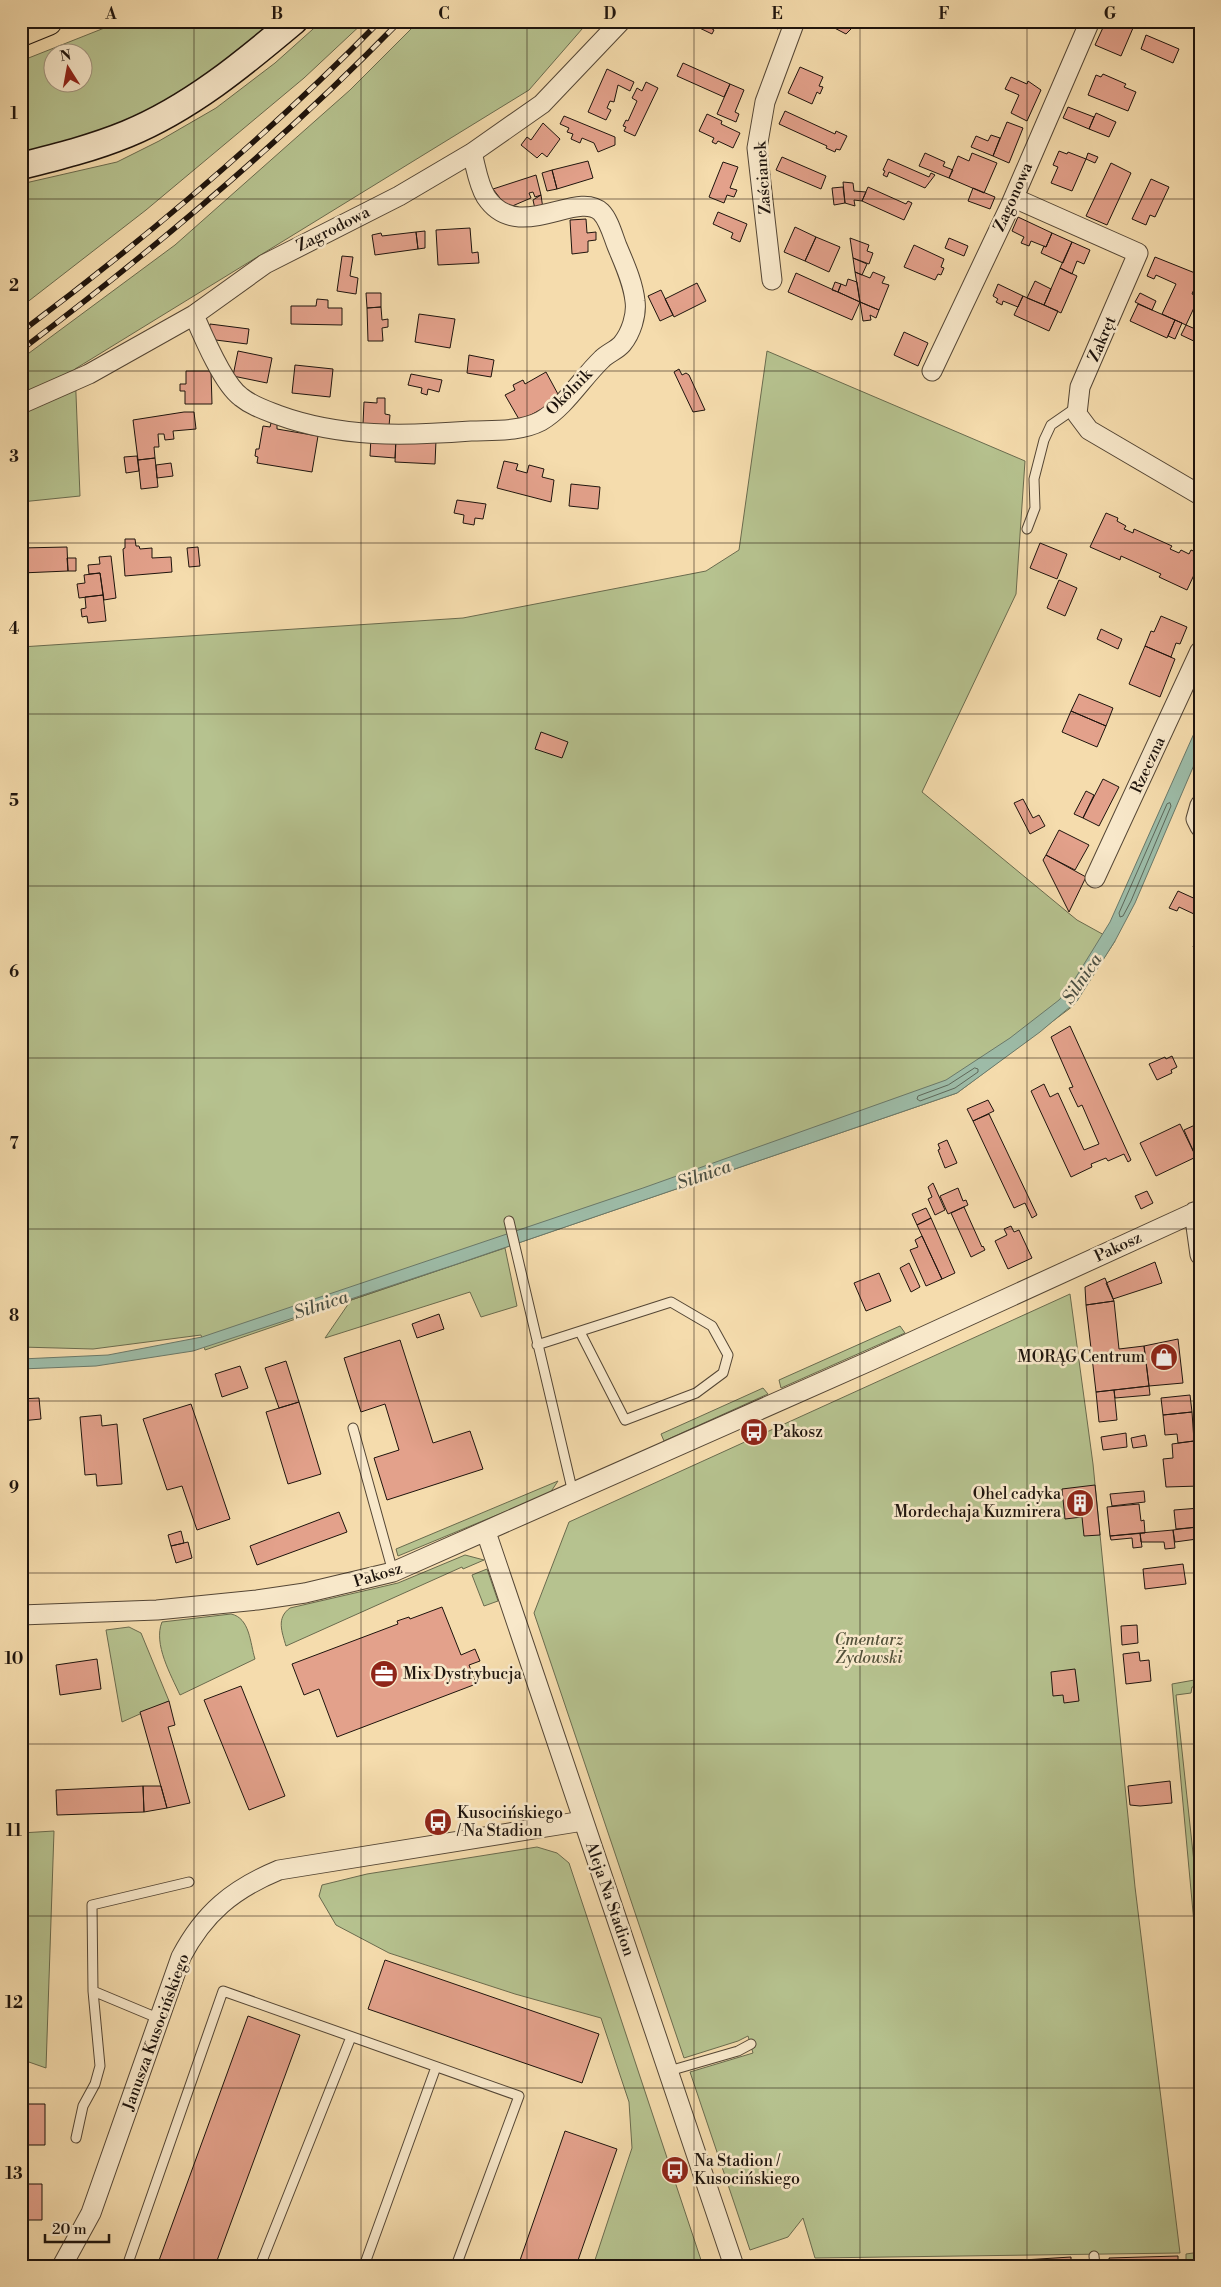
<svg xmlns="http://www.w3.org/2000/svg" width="1221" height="2287" viewBox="0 0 1221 2287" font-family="'Libre Bodoni',serif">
<rect width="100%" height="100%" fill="#f5dcad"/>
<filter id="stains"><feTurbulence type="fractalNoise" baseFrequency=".004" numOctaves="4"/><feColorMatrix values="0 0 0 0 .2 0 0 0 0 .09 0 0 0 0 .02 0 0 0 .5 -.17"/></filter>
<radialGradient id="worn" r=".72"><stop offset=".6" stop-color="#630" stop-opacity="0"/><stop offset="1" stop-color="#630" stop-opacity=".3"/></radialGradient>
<path fill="#b6c28f" stroke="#6a6b4e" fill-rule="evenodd" d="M122 21H275C229 60 180 98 124 123 91 137 56 144 21 153V61ZM52 52H82V82H52Z
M322 21H365L304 78 146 210 21 307V184L117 162 159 141 216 108 275 63Z
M419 21H589L529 90 75 369 80 496 21 502V359L175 245 350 90Z
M767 351 1025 461 1016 594 922 792 1077 920 1115 941 1073 1006 957 1093 205 1350 201 1335 93 1349 21 1347V647L463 618 706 571 739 550Z
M505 1248 517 1306 481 1317 470 1292 325 1338 351 1300Z
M1070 1294 1093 1464 1135 1887 1180 2253 815 2258 803 2218 788 2237 750 2250 690 2072 753 2053 748 2036 738 2041 684 2058 534 1613 569 1522Z
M900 1326 905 1333 781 1388 779 1380Z
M763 1388 768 1394 664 1441 661 1434Z
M558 1481 550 1493 398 1556 396 1549Z
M465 1555 484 1560 463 1569 462 1567 286 1646C282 1632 276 1618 290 1608L398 1583Z
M487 1569 498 1601 484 1606 472 1575Z
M231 1614C250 1618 250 1643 255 1659L180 1695C171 1675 153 1644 162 1622Z
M129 1627 141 1633 169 1701 122 1722 106 1630Z
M1200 1679V1686L1192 1687 1191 1693 1176 1695 1200 1918V1923H1194L1172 1684Z
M54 1831 46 2068 26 2061 21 2044V1833Z
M537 1847 557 1853 569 1863 703 2266H593L632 2148 629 2102 601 2018 515 1994 389 1953 336 1925 319 1896 322 1885 367 1874Z
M1200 2252V2266H1186V2254Z"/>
<path fill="#9dbca8" stroke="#6a796a" d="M1200 720V751L1135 903 1115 941 1077 1001 1040 1032 957 1093 457 1264 193 1351 96 1366 21 1369V1359L108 1355 202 1337 643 1188 946 1080 1010 1038 1059 1000 1068 990 1110 922Z"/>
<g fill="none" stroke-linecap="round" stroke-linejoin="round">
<path stroke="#5e685a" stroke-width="1" d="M1170 803 1171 806 1131 901 1123 916 1120 917 1119 913 1167 804Z
M975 1068 978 1069V1072L955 1088 920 1101 917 1099 918 1096 948 1085Z"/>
</g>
<path fill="#e3a18b" stroke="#1e140d" d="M685 21H705L704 24 714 30 712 34Z
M760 21H782L778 29Z
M821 21H851L849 27 852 28 846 34Z
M1106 21H1116L1133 28 1121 56 1095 45Z
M1146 35 1179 49 1173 63 1141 49Z
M683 63 730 84 724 97 677 76Z
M800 67 823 77 819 86 823 87 820 94 817 92 812 104 788 93Z
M607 69 634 82 630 91 618 85 614 102 610 101 607 108 611 110 606 120 588 112Z
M1103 74 1126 84 1124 87 1136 92 1128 111 1088 95 1096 75 1101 77Z
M1011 77 1027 84 1028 81 1041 90 1027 121 1011 113 1019 95 1005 89Z
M646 82 658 88 635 136 624 131 626 127 623 126 626 120 628 121 637 101 632 98 637 88 642 91Z
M730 84 744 90 735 112 739 114 736 122 717 114Z
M1068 107 1094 117 1089 129 1063 118Z
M785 111 835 134 836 131 847 136 840 150 836 149 835 152 826 148 827 146 779 124Z
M1096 113 1116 122 1109 137 1089 129Z
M707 114 722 121 721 124 740 133 733 148 718 141 716 144 712 142 714 138 699 131Z
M564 116 615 137V145L598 152 594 143 582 138 580 143 571 139 573 134 567 132 569 128 560 124Z
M1007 122 1023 128 1009 163 993 156Z
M543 123 560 139 547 157 542 153 537 158 521 145 527 137 531 140Z
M991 135 1000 138 993 156 971 147 976 136 988 141Z
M1059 151 1067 154 1068 152 1086 159 1072 191 1051 183 1058 167 1053 165Z
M925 153 945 162 943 166 953 170 949 178 919 166Z
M972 153 997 163 984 193 949 178 958 156 969 161Z
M1088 153 1098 157 1095 163 1086 159Z
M782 157 826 176 821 189 776 170Z
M888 159 929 177 931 173 935 175 925 188 889 172 887 177 883 175 885 171 883 170Z
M588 161 593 178 557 189 552 170Z
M723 162 738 167 730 188 737 190 734 197 727 195 724 203 709 197Z
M1111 163 1131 173 1107 225 1086 216Z
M552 170 557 189 547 191 542 173Z
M536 175 541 195 535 197 533 192 529 193 531 198 510 207 506 206 493 189Z
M1151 179 1169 187 1155 217 1150 215 1146 225 1132 219Z
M843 182 853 183 854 191 866 192 862 201 854 200 855 206 845 203Z
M843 187 845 203 834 205 832 188Z
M868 187 906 204 908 201 912 203 904 220 862 201Z
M973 188 995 197 990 209 968 201Z
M541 195 543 209H535L533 200Z
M718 212 747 224 740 242 731 238 733 233 713 224Z
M1018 217 1052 233 1046 247 1031 241 1029 246 1021 243 1024 237 1012 231Z
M586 219 587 233 596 232V240L588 241V252L572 254 570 220Z
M795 227 816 237 805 261 784 252Z
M470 228 472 253 478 252 479 263 438 265 436 230Z
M425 231V248L418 249 416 232Z
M416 232 418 249 375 255 372 235 381 233 382 236Z
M1052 233 1072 242 1063 263 1041 253 1044 246 1046 247Z
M816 237 840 247 829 272 805 261Z
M850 238 869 245 867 251 873 253 869 264 853 258Z
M949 238 968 246 964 256 945 248Z
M1072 242 1090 250 1084 264 1077 261 1072 274 1060 268Z
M914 245 944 259 941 267 944 268 941 275 938 274 935 280 904 267Z
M342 256 353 257 350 276 358 278 356 294 337 291Z
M1155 257 1200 275 1192 294 1199 297 1186 325 1162 314 1176 284 1156 275 1154 279 1147 276Z
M853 258 867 264 862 275 855 272Z
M1060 268 1077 276 1061 313 1044 305Z
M855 272 870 278 873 272 885 277 882 283 889 285 879 310 860 302Z
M796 273 860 302 852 320 788 292Z
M848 279 857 282 860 302 838 292 841 284 846 286Z
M1035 281 1051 289 1044 305 1027 298Z
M835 282 841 284 838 292 832 290Z
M697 283 706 301 674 317 665 299Z
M998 284 1023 296 1018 307 1003 301 1002 305 996 302 998 299 993 296Z
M661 290 673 315 660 321 648 296Z
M366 293H381V307L367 308Z
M1140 293 1156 301 1152 310 1135 302Z
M1023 296 1058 311 1049 331 1014 315Z
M317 299 328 300V308H342V325L291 324V306H316Z
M860 302 879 310 876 318 870 315 871 320 863 321Z
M1138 304 1175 320 1167 338 1130 321Z
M381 307 382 320 388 319V327L382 328 383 341H368L367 308Z
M419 314 455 319 450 348 415 342Z
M1175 320 1182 323 1175 339 1168 336Z
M210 324 249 329 247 344 208 339Z
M1186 325 1200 331 1198 343 1181 335Z
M904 332 928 343 918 366 894 355Z
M238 351 272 358 267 383 233 376Z
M469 355 494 360 491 377 467 373Z
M295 365 333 369 330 397 292 393Z
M679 369 682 375 686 373 689 375 705 410 693 412 674 372Z
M186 371H211L212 404H185V391H180V384H186Z
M546 372 559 396 556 401 520 421 505 395 515 390 513 385 523 380 525 384Z
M411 374 442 380 439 392 428 389 427 395 421 393 422 388 408 385Z
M377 398H385V414L390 415 389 426 363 424 364 402 377 403Z
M184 412H194L196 429 173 431 174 439 165 440 164 434H158L159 447H154L155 458 138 460 133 420Z
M271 423 277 424V429L318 436 312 472 257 463 258 457 255 456 256 449H259L263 426 270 427Z
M371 437 396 438 395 458 370 456Z
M396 438 436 440 435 464 395 462Z
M137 456 139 471 126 473 124 457Z
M155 458 158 487 141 489 138 460Z
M504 461 518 464 516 470 527 473 529 465 544 469 542 477 554 480 551 502 497 488Z
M171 463 173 476 157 478 156 465Z
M571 484 600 487 598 509 569 506Z
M457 500 486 504 483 519 475 518 474 525 463 523 464 515 454 513Z
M1106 513 1118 518 1117 521 1126 526 1124 529 1133 533 1134 529 1172 546 1170 549 1179 553 1181 550 1189 554 1191 550 1200 554V562L1187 590 1159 577 1161 574 1121 556 1120 560 1090 547Z
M125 539H135L136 546H139L140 549 152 548V558L171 557 172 572 125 576 123 549 125 548Z
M1040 543 1067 554 1057 579 1030 568Z
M67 547 68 571 21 573V548Z
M198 547 200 566 189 567 187 548Z
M111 556 116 598 104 600 100 573 89 574 88 565 100 564 99 557Z
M67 558H76V571H68Z
M100 573 103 595 79 598 77 584 85 583 84 575Z
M1059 580 1077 588 1065 616 1047 608Z
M103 595 106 621 88 623 87 616 82 617 81 609 86 608 85 597Z
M1161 616 1187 627 1180 644 1176 643 1171 657 1145 646 1151 631 1154 632Z
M1101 629 1122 639 1118 649 1097 639Z
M1145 646 1175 659 1160 697 1129 684Z
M1079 694 1113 708 1106 726 1071 711Z
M1071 711 1106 726 1097 747 1062 732Z
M541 732 568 742 562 758 535 749Z
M1103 779 1119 787 1099 826 1083 818Z
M1086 791 1094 795 1083 818 1074 814Z
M1023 799 1033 818 1039 815 1045 826 1030 834 1014 803Z
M1059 830 1089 845 1075 870 1046 855Z
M1046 855 1086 877 1069 912 1043 860Z
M1178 891 1200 901 1194 914 1179 907 1177 911 1169 908Z
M1200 902V917L1194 914Z
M1200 933V950L1193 947Z
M1070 1026 1131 1160 1128 1162 1124 1154 1108 1161 1106 1158 1091 1164 1092 1167 1071 1177 1031 1091 1044 1084 1050 1097 1058 1093 1084 1150 1099 1144 1082 1105 1078 1107 1069 1088 1073 1087 1051 1037Z
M1172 1056 1177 1067 1171 1070 1172 1073 1157 1080 1149 1064 1165 1057 1166 1059Z
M988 1100 994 1111 973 1121 967 1109Z
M989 1114 1037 1215 1032 1218 1025 1203 1014 1208 973 1121Z
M1180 1124 1196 1157 1156 1176 1140 1143Z
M1195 1125 1200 1135V1155L1196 1157 1184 1130Z
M947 1140 957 1163 945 1168 938 1150 940 1149 938 1144Z
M933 1183 945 1210 935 1215 928 1199 932 1197 928 1187Z
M958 1188 963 1201 966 1200 968 1205 948 1214 940 1196Z
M1147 1191 1153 1203 1141 1209 1135 1196Z
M964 1207 982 1247 983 1246 985 1250 971 1257 951 1213Z
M926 1208 931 1218 917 1225 912 1214Z
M931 1218 955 1273 942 1279 917 1225Z
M1011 1226 1014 1232 1019 1230 1032 1258 1008 1269 995 1241 1007 1235 1004 1229Z
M922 1236 942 1279 926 1286 910 1250 918 1247 915 1240Z
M1155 1262 1162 1283 1113 1299 1106 1283Z
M909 1263 920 1287 911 1292 900 1268Z
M879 1273 891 1301 866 1311 854 1283Z
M1105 1278 1114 1301 1086 1305 1085 1287Z
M1114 1301 1119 1349 1144 1346 1149 1386 1096 1392 1086 1305Z
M439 1314 444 1329 417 1338 412 1324Z
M1178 1339 1183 1383 1149 1386 1144 1346Z
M400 1340 433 1443 470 1431 483 1469 387 1500 374 1458 399 1450 385 1404 361 1412 344 1358Z
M286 1361 299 1402 279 1408 265 1368Z
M240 1366 248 1388 222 1397 215 1374Z
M1149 1386 1150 1395 1115 1398 1114 1390Z
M1114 1390 1117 1420 1099 1422 1096 1392Z
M1190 1395 1192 1412 1163 1415 1161 1398Z
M39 1398 41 1419 21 1421V1399Z
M299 1402 321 1474 288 1484 266 1412Z
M191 1404 230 1519 197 1530 182 1486 167 1490 143 1419Z
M1192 1412 1194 1441 1178 1443 1177 1434 1165 1435 1163 1415Z
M101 1415 102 1426 117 1424 122 1484 97 1486 96 1474 85 1475 80 1417Z
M759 1428 761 1431 748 1437 746 1434Z
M1126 1433 1127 1447 1103 1450 1101 1437Z
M1145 1435 1147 1446 1133 1448 1131 1438Z
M1194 1441 1200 1486 1166 1487 1163 1459 1173 1458 1172 1444Z
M1095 1485 1100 1535 1084 1536 1082 1517 1065 1519 1062 1489Z
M1144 1491 1145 1502 1112 1506 1110 1494Z
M1139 1504 1141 1521 1144 1520 1145 1533 1110 1536 1107 1507Z
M1200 1508V1527L1176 1529 1174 1510Z
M339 1512 347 1532 257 1565 250 1546Z
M1196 1527 1197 1539 1175 1542 1173 1530Z
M1173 1530 1175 1548 1165 1549 1164 1542H1141L1140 1533Z
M181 1531 184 1543 171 1546 168 1535Z
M1140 1533 1142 1547 1133 1548 1132 1538 1111 1540 1110 1536Z
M188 1542 192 1558 176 1563 171 1546Z
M1183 1564 1186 1584 1145 1589 1143 1569Z
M442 1607 461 1655 475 1649 480 1661 469 1665 476 1684 337 1737 319 1689 304 1695 292 1664 398 1624 397 1621 409 1617 410 1619Z
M1137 1625 1138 1643 1122 1645 1121 1626Z
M1139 1652 1140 1661 1149 1660 1151 1681 1126 1684 1123 1654Z
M97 1659 101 1689 60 1695 56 1665Z
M1075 1669 1079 1701 1064 1703 1063 1695 1053 1696 1051 1672Z
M241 1686 285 1796 249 1810 204 1700Z
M169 1701 175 1725 168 1727 190 1803 167 1808 140 1712Z
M1170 1781 1172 1803 1140 1806 1130 1805 1128 1786Z
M143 1786 144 1812 57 1815 56 1790Z
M143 1786H161L167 1808 144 1812Z
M385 1960 599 2034 582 2083 368 2009Z
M248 2016 300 2035 215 2266H157Z
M21 2104H45V2145H21Z
M565 2131 617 2149 576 2266H518Z
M21 2184H42V2220H21Z
M1178 2256V2266H1110L1109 2258Z
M1071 2257V2266H1023V2260Z"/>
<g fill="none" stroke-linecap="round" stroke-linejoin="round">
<g stroke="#544635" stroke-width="11">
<path id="lane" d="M1027 529 1035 508 1034 479 1044 440 1051 425 1077 407
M509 1221 573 1493
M537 1345 671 1302 712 1326 728 1355 723 1373 696 1393 625 1420 580 1332
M353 1428 393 1572
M160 2019 93 1991 92 1905 189 1882
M669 2071 738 2051 751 2044
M76 2138 83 2106 95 2084 100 2066 93 1991
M1094 2256 1095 2266
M127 2266 223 1991 519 2096 456 2266
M260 2266 351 2037
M364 2266 436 2067"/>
</g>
<g stroke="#544635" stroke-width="21">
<path id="street" d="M1014 198 1138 253 1080 387 1077 414 1089 430 1200 495
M772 280 757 148 765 102 795 21
M194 315C203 336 223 384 241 397 252 406 265 410 278 415 341 438 405 436 471 431 494 430 520 432 541 421 565 407 582 378 602 359 608 353 617 350 622 344 631 333 637 315 635 301 633 282 624 263 617 246 613 236 609 220 601 212 577 189 518 245 486 197 478 184 476 167 472 153
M932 371 1011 204 1090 21
M21 404 89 374 194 315 265 264 399 196 472 153 542 104 621 21
M1200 805 1196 819 1200 827
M1095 878 1200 651
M1194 1212 1200 1255
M486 1532 734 2266
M21 1615 157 1610 257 1600 305 1593 393 1572 872 1360 1200 1210
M62 2266 91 2213 181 1957C204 1913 233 1889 279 1870L583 1821"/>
</g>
<g stroke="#1e140d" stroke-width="29">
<path id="secondary" d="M21 166C57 157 93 148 127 134 190 108 243 64 294 21"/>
</g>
<g stroke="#1e140d" stroke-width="30">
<path id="primary" d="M21 32 48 21"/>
</g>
<use href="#lane" stroke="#f8e8ca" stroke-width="9"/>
<use href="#street" stroke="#f8e8ca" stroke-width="19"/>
<use href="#secondary" stroke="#f8e8ca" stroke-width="26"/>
<use href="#primary" stroke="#f5dcad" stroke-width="28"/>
<g stroke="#1e140d" stroke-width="5.5">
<path id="rail" d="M21 332C148 237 269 134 380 21
M21 350C155 249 283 141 400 21"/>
</g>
<use href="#rail" stroke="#f8e8ca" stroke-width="4" stroke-dasharray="11" stroke-linecap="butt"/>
</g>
<path fill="none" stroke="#1e140d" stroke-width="1" stroke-opacity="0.55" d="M194 21V2266M361 21V2266M527 21V2266M694 21V2266M860 21V2266M1027 21V2266M21 199H1200M21 371H1200M21 543H1200M21 714H1200M21 886H1200M21 1058H1200M21 1229H1200M21 1401H1200M21 1573H1200M21 1744H1200M21 1916H1200M21 2088H1200"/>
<defs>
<g id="shop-disc" transform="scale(1.4375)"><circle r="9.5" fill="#8f2418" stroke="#f8e8ca"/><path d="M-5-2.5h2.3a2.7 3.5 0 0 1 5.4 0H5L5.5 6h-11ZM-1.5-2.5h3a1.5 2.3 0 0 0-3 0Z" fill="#fff"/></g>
<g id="bus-disc" transform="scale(1.4375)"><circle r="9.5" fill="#8f2418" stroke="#f8e8ca"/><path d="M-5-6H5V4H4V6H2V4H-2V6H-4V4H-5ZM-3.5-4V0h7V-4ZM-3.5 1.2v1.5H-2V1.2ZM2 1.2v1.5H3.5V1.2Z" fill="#fff"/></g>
<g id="building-disc" transform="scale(1.4375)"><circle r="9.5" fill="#8f2418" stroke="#f8e8ca"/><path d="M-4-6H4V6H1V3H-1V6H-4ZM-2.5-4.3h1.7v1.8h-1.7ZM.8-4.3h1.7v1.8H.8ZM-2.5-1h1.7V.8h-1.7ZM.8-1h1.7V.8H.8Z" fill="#fff"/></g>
<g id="office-disc" transform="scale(1.4375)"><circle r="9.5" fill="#8f2418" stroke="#f8e8ca"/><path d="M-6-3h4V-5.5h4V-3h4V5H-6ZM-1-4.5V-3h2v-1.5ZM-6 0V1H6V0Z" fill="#fff"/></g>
</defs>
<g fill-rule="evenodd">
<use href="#shop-disc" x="1164" y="1357"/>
<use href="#bus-disc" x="754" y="1432"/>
<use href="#building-disc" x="1080" y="1503"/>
<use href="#office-disc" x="384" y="1674"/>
<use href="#bus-disc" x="438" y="1822"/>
<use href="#bus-disc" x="675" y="2170"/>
</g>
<g text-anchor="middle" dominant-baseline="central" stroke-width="5" stroke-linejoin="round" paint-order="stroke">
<g font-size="16" fill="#1e140d" stroke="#f8e8ca">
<text transform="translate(763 178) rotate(-94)">Zaścianek</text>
<text transform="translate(1013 197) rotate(-66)">Zagonowa</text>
<text transform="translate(333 229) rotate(-27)">Zagrodowa</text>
<text transform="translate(1102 339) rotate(-67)">Zakręt</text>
<text transform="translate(569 392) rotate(-45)">Okólnik</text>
<text transform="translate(1148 765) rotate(-65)">Rzeczna</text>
<text transform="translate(1118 1247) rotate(-25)">Pakosz</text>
<text transform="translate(378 1575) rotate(-17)">Pakosz</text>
<text transform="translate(610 1899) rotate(71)">Aleja Na Stadion</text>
<text transform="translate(156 2032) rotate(-70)">Janusza Kusocińskiego</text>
</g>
<g font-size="16" fill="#1e140d" stroke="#f8e8ca" text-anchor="start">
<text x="1145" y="1357" text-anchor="end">MORĄG Centrum</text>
<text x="773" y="1432">Pakosz</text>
<text x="1061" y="1494" text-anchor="end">Ohel cadyka<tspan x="1061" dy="18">Mordechaja Kuzmirera</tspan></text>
<text x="403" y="1674">Mix Dystrybucja</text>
<text x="457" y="1813">Kusocińskiego<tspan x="457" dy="18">/ Na Stadion</tspan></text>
<text x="694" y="2161">Na Stadion /<tspan x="694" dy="18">Kusocińskiego</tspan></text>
</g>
<g font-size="16" font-style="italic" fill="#53513a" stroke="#f8e8ca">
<text x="869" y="1640">Cmentarz<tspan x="869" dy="18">Żydowski</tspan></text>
</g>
<g font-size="18" font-style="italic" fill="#4a4f43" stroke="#f8e8ca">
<text transform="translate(1082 979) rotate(-56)">Silnica</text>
<text transform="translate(704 1175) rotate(-19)">Silnica</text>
<text transform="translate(321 1305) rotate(-18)">Silnica</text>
</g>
</g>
<rect width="1221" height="2287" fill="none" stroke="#f5dcad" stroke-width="55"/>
<g transform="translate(68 68) rotate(349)"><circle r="24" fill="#f8e8ca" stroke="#a1937e"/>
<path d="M0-4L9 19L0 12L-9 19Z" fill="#8f2418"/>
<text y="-8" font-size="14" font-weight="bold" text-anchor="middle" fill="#1e140d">N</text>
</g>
<path d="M45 2234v8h64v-8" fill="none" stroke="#1e140d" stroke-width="2.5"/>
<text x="52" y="2234" font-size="15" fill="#1e140d" stroke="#f8e8ca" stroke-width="4" paint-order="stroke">20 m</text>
<rect x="28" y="28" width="1166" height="2232" fill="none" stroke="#1e140d" stroke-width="2"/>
<g font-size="16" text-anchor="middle" font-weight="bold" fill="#1e140d">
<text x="111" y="19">A</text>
<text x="277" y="19">B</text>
<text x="444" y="19">C</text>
<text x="610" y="19">D</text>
<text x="777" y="19">E</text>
<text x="944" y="19">F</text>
<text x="1110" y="19">G</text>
<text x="14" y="119">1</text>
<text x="14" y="291">2</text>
<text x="14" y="462">3</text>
<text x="14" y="634">4</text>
<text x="14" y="806">5</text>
<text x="14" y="977">6</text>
<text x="14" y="1149">7</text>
<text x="14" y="1321">8</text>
<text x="14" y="1493">9</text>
<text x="14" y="1664">10</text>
<text x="14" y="1836">11</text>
<text x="14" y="2008">12</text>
<text x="14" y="2179">13</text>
</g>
<rect width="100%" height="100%" filter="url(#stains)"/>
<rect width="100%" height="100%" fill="url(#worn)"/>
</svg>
